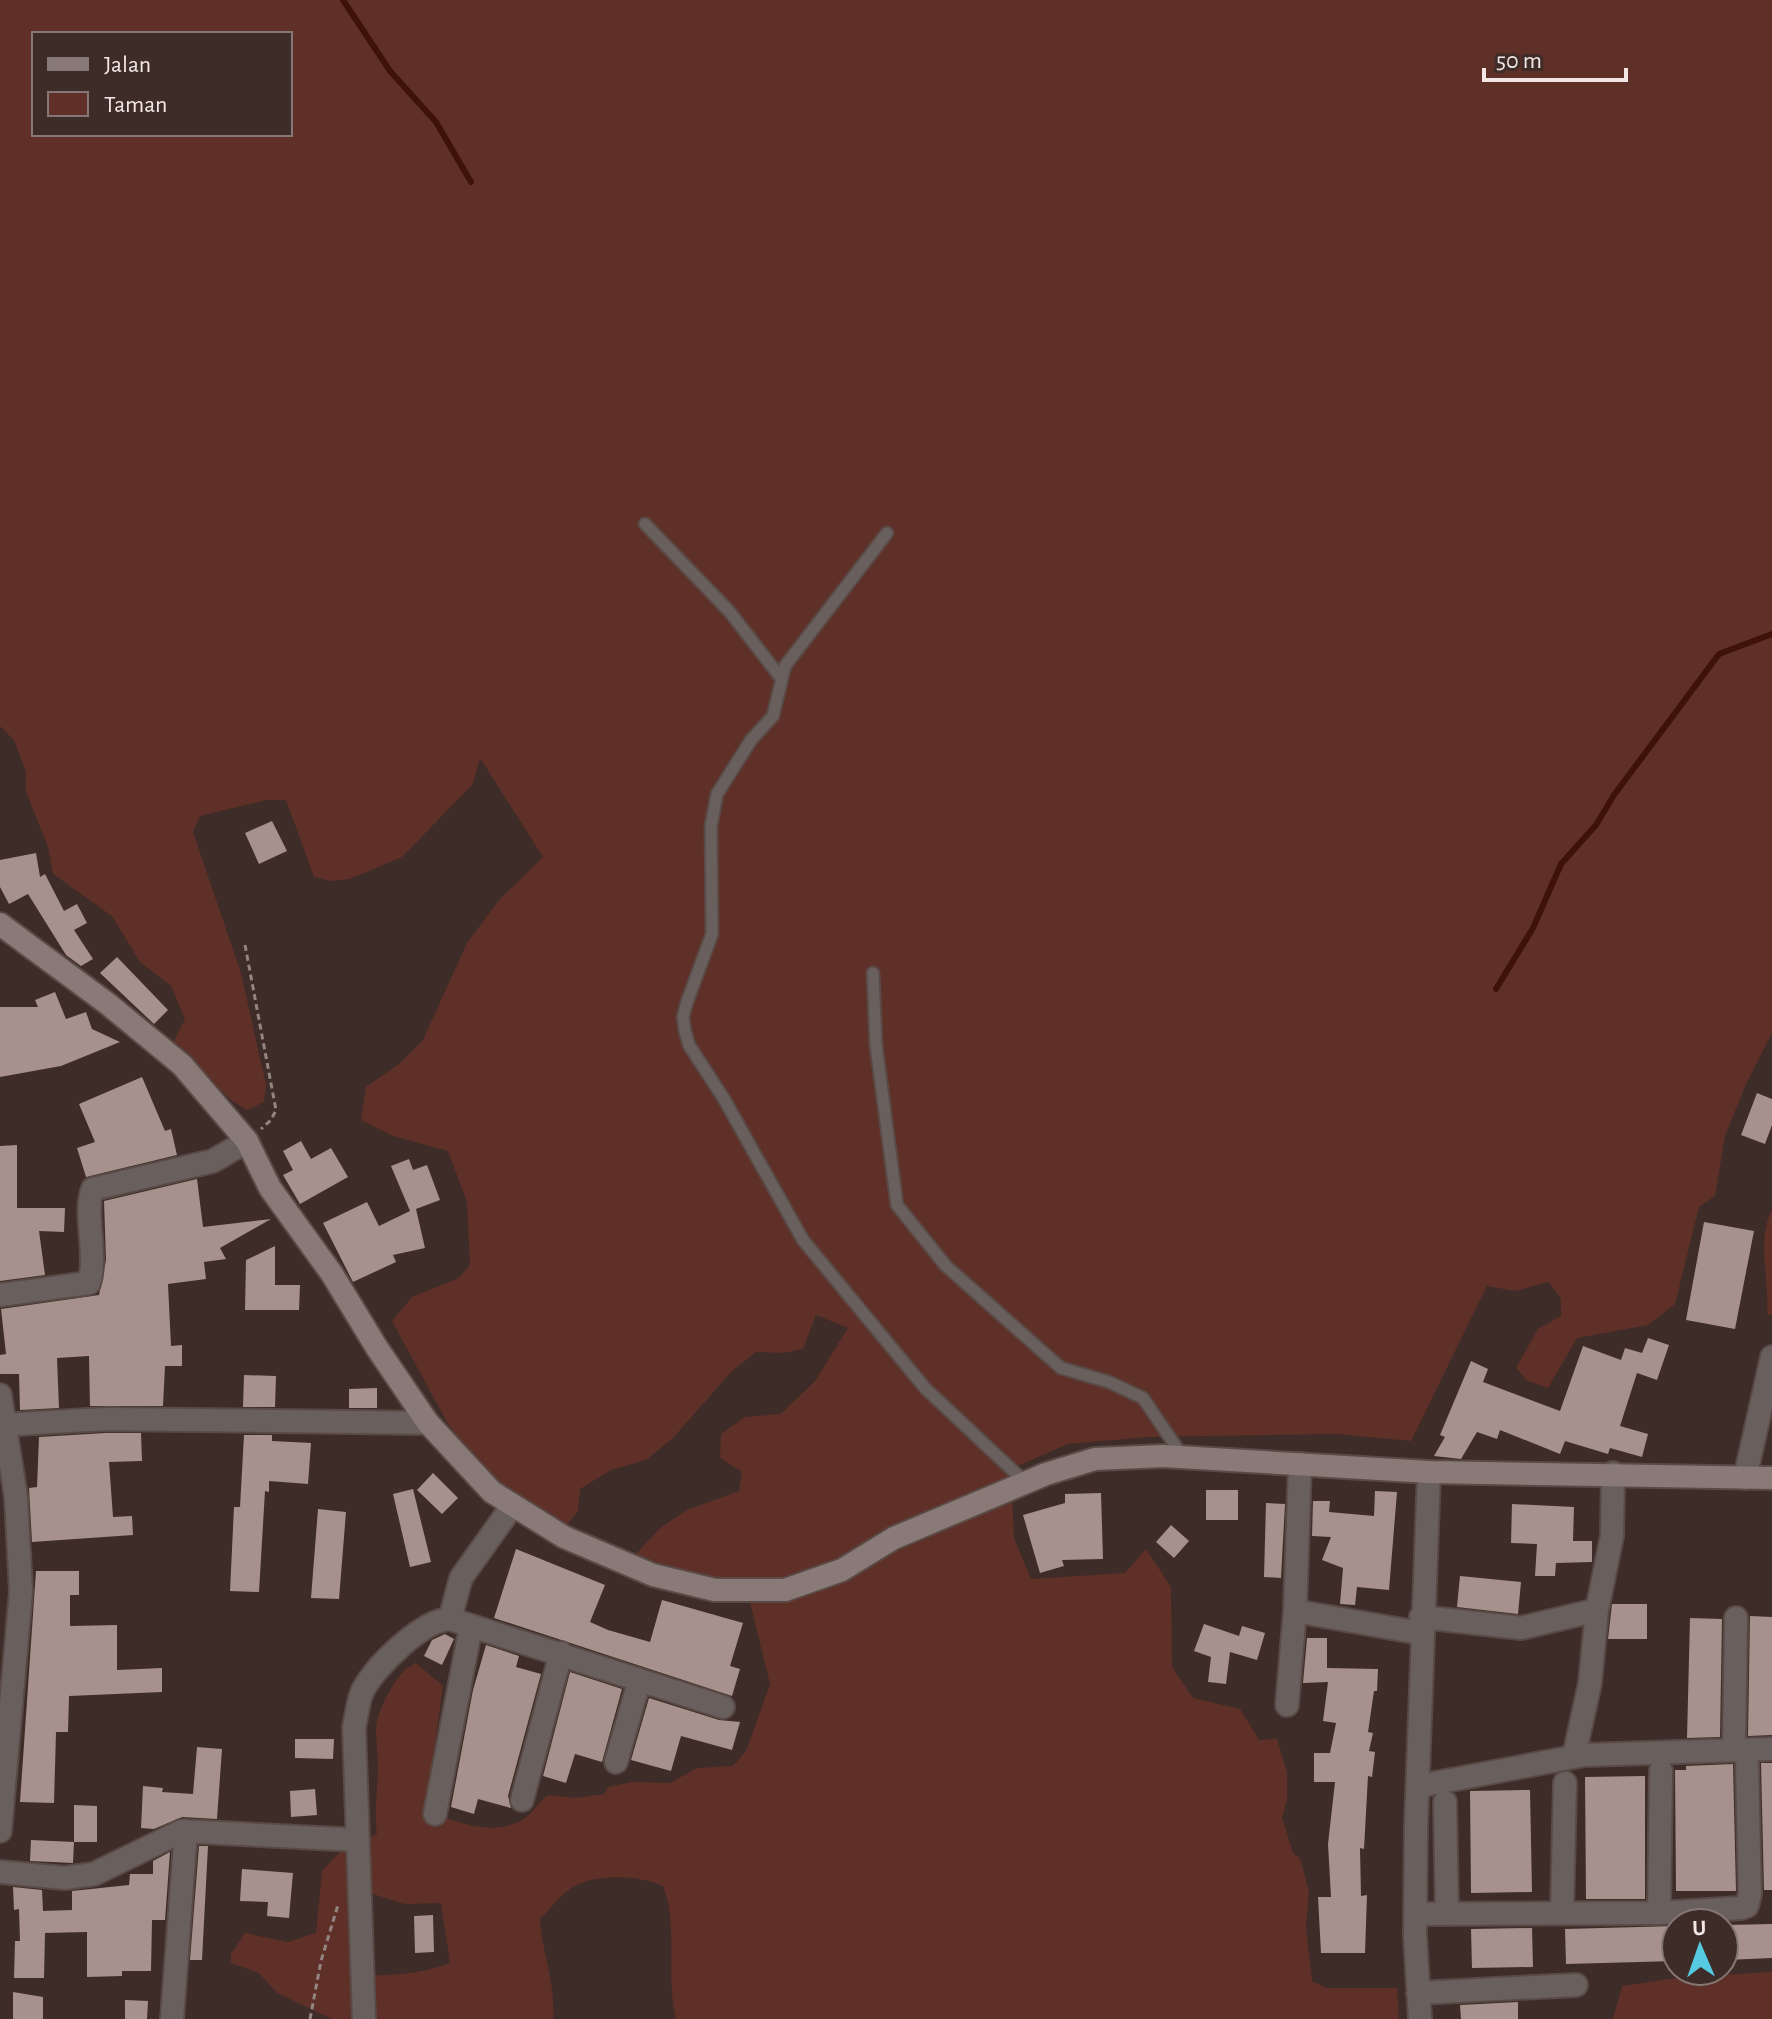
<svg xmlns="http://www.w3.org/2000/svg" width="1772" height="2019" viewBox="0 0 1772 2019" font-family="'Alegreya Sans',sans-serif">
<rect width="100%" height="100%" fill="#3d2c28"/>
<path fill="#5f3027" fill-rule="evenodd" d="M0 0H1772V1033L1746 1084 1725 1136 1715 1196 1699 1207 1675 1304 1648 1325 1577 1338 1548 1388 1528 1381 1516 1368 1538 1329 1561 1316V1299L1549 1282 1515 1291 1487 1286 1411 1441 1337 1434 1148 1437 1068 1444 1011 1469 1014 1538 1031 1579 1125 1573 1146 1549 1171 1587 1172 1667 1193 1698 1240 1709 1259 1740 1277 1739 1287 1772V1800L1282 1817 1293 1853 1300 1858 1309 1891 1306 1928 1312 1981 1326 1988H1397L1399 2019H676C665 1975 679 1928 663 1886 638 1875 595 1873 571 1888 560 1896 550 1909 540 1919 542 1954 556 1984 553 2019H332L277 1993 259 1973 231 1963V1954L245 1933 288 1942 316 1933 322 1871 340 1852 377 1834C374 1812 377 1794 378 1772 378 1732 369 1726 391 1689 399 1676 402 1670 416 1663L443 1686 426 1810C455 1822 491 1837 522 1820 533 1814 538 1801 549 1795L576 1798 604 1794 608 1787 632 1782 670 1783 697 1768 733 1766 746 1751 770 1684 745 1582 682 1572 636 1554 659 1529 687 1510 739 1491 742 1472 720 1458 721 1434 745 1417 781 1414 815 1381 848 1328 816 1315 803 1349 783 1353 756 1352 732 1371 672 1439 646 1460 611 1470 580 1489 578 1511 566 1526 489 1478 448 1424 392 1321 412 1297 459 1278 470 1265 467 1202 448 1151 393 1136 361 1120 366 1087 399 1064 423 1040 467 943 499 900 543 857 480 758 473 784 402 857 350 879 332 881 314 877 286 800H266L200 816 193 832 241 973 266 1085 264 1102 247 1110 231 1100 173 1043 185 1019 171 986 140 962 112 916 53 874 48 847 26 792V772L14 740 0 726ZM34 34H290V134H34ZM367 1892 404 1904 441 1903 450 1963C426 1973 373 1980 349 1971Z
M1772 1210V1315L1767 1314C1770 1281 1756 1240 1772 1210Z
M1772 1972V2019H1613L1622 1986 1683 1977Z"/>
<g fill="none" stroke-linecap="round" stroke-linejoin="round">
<path stroke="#3e1109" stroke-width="6" d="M343 0 390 71 436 122 471 182
M1496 989 1533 928 1561 864 1596 825 1614 795 1719 654 1772 634"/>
</g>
<path fill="#a6918c" d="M272 821 287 851 259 864 245 833Z
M36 853 40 877 45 874 64 911 77 904 87 923 74 930 93 959 81 966 66 955 28 894 9 904 0 887V860Z
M117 957 168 1010 154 1024 100 973Z
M55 992 66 1019 86 1012 92 1029 120 1042 61 1066 0 1077V1007H38L35 1000Z
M142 1077 165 1131 171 1129 177 1155 86 1177 77 1148 95 1142 79 1104Z
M1757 1093 1772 1099V1125L1765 1144 1741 1135Z
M301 1141 311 1159 331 1148 348 1177 300 1204 283 1175 293 1170 283 1151Z
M17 1145V1208H65L64 1232 39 1231 45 1275 0 1281V1146Z
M409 1159 413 1170 427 1165 440 1200 416 1209 425 1248 393 1255 396 1262 353 1282 323 1223 367 1202 379 1226 410 1211 391 1166Z
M197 1179 203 1227 271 1219 220 1248 226 1259 204 1262 206 1279 168 1284 171 1346 182 1345V1366H165L163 1406H90L89 1356 57 1358 59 1408 20 1410 19 1374H0V1355L6 1354 1 1309 99 1295 106 1260 104 1201Z
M1704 1222 1754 1231 1735 1329 1686 1320Z
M275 1246V1285H300L299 1310H245L246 1260Z
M1648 1338 1669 1345 1657 1380 1637 1373 1620 1426 1648 1434 1642 1457 1610 1448 1608 1454 1565 1441 1560 1454 1500 1430 1497 1439 1477 1432 1461 1459 1434 1456 1445 1437 1440 1435 1471 1361 1488 1369 1483 1382 1560 1411 1583 1346 1621 1360 1625 1348 1642 1353Z
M244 1375 276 1376 275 1407H243Z
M377 1388V1408H349V1389Z
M105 1433H141L142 1461 109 1462 113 1517 132 1516 133 1535 32 1542 29 1488 37 1487 39 1437Z
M244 1435H272V1441L311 1443 308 1484 269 1481V1492L265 1491 259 1592 230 1591 234 1507H240Z
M433 1473 458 1498 442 1514 417 1490Z
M413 1489 431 1562 410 1567 393 1494Z
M1206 1490H1238V1520H1206Z
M1375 1491 1397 1492 1389 1590 1357 1587 1355 1605 1340 1604 1343 1568 1322 1560 1331 1537 1312 1536 1313 1501H1330L1329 1512 1374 1516Z
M1101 1493 1103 1559 1062 1560 1064 1566 1040 1573 1023 1515 1065 1503V1494Z
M1266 1503 1285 1504 1281 1578 1264 1577Z
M1512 1504 1574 1507 1573 1541H1592V1562L1556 1563 1555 1576H1535L1537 1544 1511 1543Z
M318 1509 346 1512 339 1599 311 1598Z
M1171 1525 1189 1541 1174 1558 1156 1542Z
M516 1549 605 1585 590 1622 608 1630 650 1642 662 1600 743 1623 730 1666 740 1669 732 1696 494 1618Z
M36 1571H79V1595H70V1626L117 1625V1670L162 1668V1692L69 1696 68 1732H56L54 1803 20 1802Z
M1460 1576 1521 1582 1518 1614 1457 1607Z
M1612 1604H1647V1639H1608Z
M1750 1616 1772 1617V1735L1748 1736Z
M1690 1618 1722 1619 1720 1737 1687 1738Z
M1204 1624 1239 1636 1242 1626 1265 1633 1257 1660 1230 1652 1226 1684 1208 1682 1211 1657 1194 1651Z
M445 1634 454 1639 442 1665 424 1656 432 1640Z
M1307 1638H1327V1668L1378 1669 1377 1691H1374L1368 1732 1373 1733 1369 1751 1375 1752 1372 1777 1368 1776 1364 1849 1360 1848 1361 1896 1367 1895 1365 1953H1321L1318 1897H1331L1328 1844 1335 1782H1314V1753H1330L1336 1723 1323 1721 1328 1682 1303 1683Z
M486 1645 519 1656 516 1667 541 1674 508 1796 511 1808 478 1799 474 1814 451 1807 473 1690Z
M570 1672 622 1689 602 1762 575 1754 566 1783 543 1776Z
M649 1698 719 1720 740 1722 732 1750 681 1736 671 1771 631 1760Z
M295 1739H334L333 1759 295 1758Z
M197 1747 222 1749 217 1819 182 1817 154 1829 141 1828 143 1786 163 1788 162 1792 193 1794Z
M1761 1763H1772V1890H1764Z
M1733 1764 1736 1891H1676L1675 1770H1686V1766Z
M1645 1776V1899H1586L1585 1777Z
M315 1789 317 1815 291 1817 290 1791Z
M1530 1790 1532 1892 1471 1893 1470 1791Z
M74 1805 97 1806V1842H74Z
M31 1840 74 1842 73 1863 30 1861Z
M199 1846H208L202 1960H190Z
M170 1852 165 1920H152L151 1971H122V1976L87 1977V1932L45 1933 44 1978H14L15 1941H20L19 1909 14 1910 13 1887 42 1890 43 1911 72 1910V1891L129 1885 130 1874H153V1861Z
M242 1869 293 1873 289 1918 267 1916 268 1902 240 1901Z
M433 1915 434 1952 415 1953 414 1916Z
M1772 1924V1958L1726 1960 1725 1925Z
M1676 1926V1961L1566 1964 1565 1929Z
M1532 1928 1533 1967 1472 1968 1471 1929Z
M13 1992 43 1997V2019H13Z
M125 2000 148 2001 147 2019H125Z
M1518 2002V2019H1461L1460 2005Z"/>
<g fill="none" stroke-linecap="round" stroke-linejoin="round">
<g stroke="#5a4a46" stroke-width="15">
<path id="service" d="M645 524 729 611 781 678
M887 533 785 666 773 716 751 740 717 794 711 826 712 934 687 1002 683 1017 685 1031 689 1045 724 1099 803 1240 925 1388 1025 1482
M873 973 876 1045 897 1205 946 1266 1061 1368 1109 1382 1143 1398 1183 1457"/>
</g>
<g stroke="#5a4a46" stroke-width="26">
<path id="minor" d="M0 1295 89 1283C98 1254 83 1212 93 1189L213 1161 247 1141
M0 1425 105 1419 428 1423
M1745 1478 1772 1357
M513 1505 461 1578 450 1619 723 1707
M1295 1611 1420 1633
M1421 1617 1521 1628 1597 1610
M1287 1705 1295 1611 1300 1464
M1734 1748 1736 1618
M1574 1756 1590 1683 1597 1610 1612 1536 1613 1473
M616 1762 639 1682
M1419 1786 1584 1755 1772 1749
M522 1800 561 1653
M1445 1802 1447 1913
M435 1814 471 1626
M0 1872 65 1878 94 1874 182 1831 358 1840
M1562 1912 1565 1783
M1659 1913 1661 1771
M1417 1914 1659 1913 1741 1908 1747 1906 1750 1894 1747 1765
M1418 1993 1576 1985
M172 2019 186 1831
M364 2019 354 1727C357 1715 358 1700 363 1690 376 1666 422 1620 450 1619
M1420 2019 1415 1935 1416 1825 1429 1472"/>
</g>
<g stroke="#5a4a46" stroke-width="26">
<path id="tertiary" d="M0 1395 16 1497 21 1591 0 1831"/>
</g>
<g stroke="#5a4a46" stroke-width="26">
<path id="secondary" d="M0 924 108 1004 182 1065 247 1141 270 1188 332 1274 377 1348 428 1423 492 1492 564 1537 653 1575 715 1590H785L842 1570 894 1538 1046 1474 1095 1459 1163 1456 1429 1472 1772 1478"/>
</g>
<path stroke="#938582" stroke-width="3" stroke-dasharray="6 4" stroke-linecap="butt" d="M245 945 276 1110 271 1120 261 1129
M310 2019 321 1961 338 1905"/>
<use href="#service" stroke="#69605e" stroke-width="11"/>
<use href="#minor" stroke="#69605e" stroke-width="22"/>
<use href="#tertiary" stroke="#69605e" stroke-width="22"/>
<use href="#secondary" stroke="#897a77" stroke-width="22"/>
</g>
<rect x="32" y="32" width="260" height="104" fill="#3d2c28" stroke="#857773" stroke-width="2"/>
<rect x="48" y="58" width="40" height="12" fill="#897a77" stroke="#857773" stroke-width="2"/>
<text x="104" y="72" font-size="24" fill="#f2e7e4">Jalan</text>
<rect x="48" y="92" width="40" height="24" fill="#5f3027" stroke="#857773" stroke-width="2"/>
<text x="104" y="112" font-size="24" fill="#f2e7e4">Taman</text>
<g transform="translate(1700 1947) rotate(358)"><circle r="38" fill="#3d2c28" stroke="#857773" stroke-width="2"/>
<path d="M0-6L14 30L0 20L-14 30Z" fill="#55cae0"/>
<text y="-12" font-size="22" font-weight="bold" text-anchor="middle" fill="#f2e7e4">U</text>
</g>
<path d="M1484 68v12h142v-12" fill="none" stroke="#f2e7e4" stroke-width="4"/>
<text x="1496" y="68" font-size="24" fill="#f2e7e4" stroke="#3d2c28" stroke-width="6" paint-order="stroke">50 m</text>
</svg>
